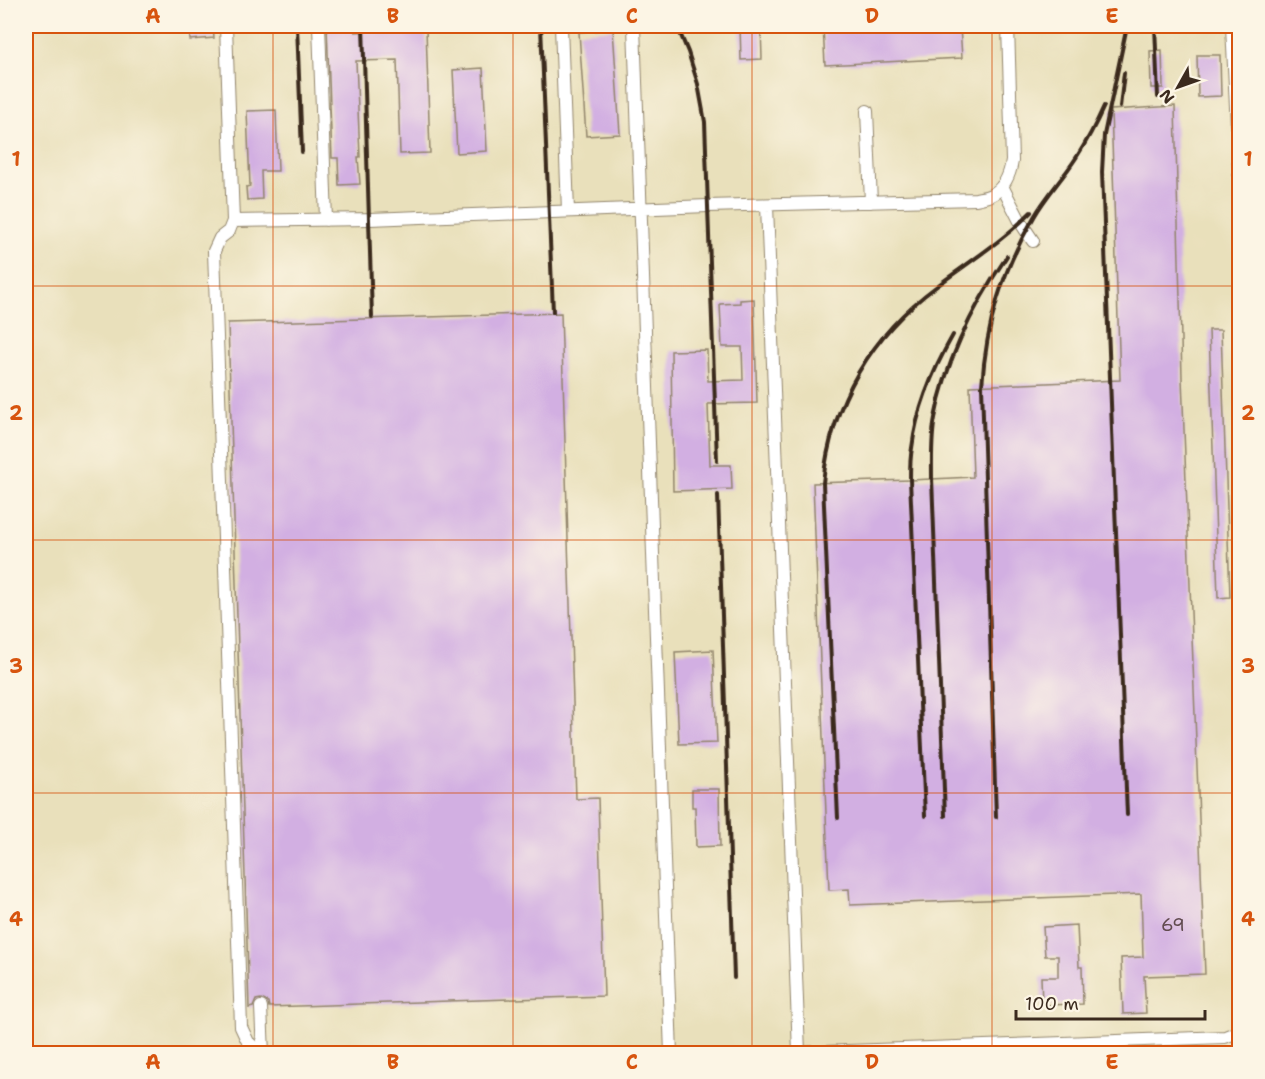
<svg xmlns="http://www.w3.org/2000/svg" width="1265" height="1079" viewBox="0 0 1265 1079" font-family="'Shantell Sans',sans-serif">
<rect width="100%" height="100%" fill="#fcf5e5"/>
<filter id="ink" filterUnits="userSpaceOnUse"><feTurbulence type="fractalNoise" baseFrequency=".0167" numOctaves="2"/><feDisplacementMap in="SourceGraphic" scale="12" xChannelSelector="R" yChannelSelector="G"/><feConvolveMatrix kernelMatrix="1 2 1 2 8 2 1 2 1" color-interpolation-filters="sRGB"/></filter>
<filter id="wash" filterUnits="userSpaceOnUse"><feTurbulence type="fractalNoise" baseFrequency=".008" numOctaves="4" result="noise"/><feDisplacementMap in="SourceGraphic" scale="24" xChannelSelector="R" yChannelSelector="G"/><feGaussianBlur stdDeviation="1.35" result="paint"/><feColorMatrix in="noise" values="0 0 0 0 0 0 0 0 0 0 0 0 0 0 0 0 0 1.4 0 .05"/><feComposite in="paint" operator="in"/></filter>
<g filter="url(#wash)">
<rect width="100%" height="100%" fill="#e9e0bb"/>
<g id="blocks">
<path fill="#d2afe2" d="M189 26H213L214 38 190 40Z
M327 26H355V32L426 28 430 153 400 154 397 60 356 61 360 157H358L360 184 339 185 338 158H332Z
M740 26H761L762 59 741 60Z
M823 26H960L962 58 825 65Z
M613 29 620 134 586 136 579 32Z
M1162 50 1163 88H1151L1150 51Z
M1197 55H1220L1221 96 1198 97Z
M483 68 487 151 457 153 453 70Z
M1175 106 1182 378 1205 974 1144 976 1146 1013 1123 1014 1121 958 1143 957 1141 894 850 905 849 889 829 890 813 483 910 480 973 477 970 386 1120 380 1111 110Z
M276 110 278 171H261L262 199 247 200 246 187 250 186 247 111Z
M754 299 757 403 708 404 710 465H731L732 489 673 491 671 351 707 350 708 381 743 380 742 347H722L720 304 740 303V300Z
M561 313 576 799 598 798 604 996 269 1007 268 1002 261 999 256 1000 253 1007 249 1008 228 323Z
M1209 330H1221L1230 597 1218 598Z
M713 650 717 743 679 744 675 652Z
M692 789H719L720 846 696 847 695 807H692Z
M1077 925 1079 967H1082L1083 1004 1042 1005 1041 977H1058V956H1045L1043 927Z"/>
</g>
</g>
<g filter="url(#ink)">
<use href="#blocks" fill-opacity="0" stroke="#92856c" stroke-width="1.5"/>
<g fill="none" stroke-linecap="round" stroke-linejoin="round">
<g stroke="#92856c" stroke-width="14">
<path id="minor" d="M226 26 233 221 229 231 220 238 214 251 241 1027 248 1042 261 1054
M319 26 326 220
M561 26 568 211
M634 26 671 1054
M1232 26 1240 189
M867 111 871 202
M1002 186 1021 223 1033 241
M767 205 799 1053
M233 221 370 219 708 206 976 199C980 198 987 197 991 195 1004 189 1010 174 1012 161L1008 26
M261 1007 263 1054
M767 1054 1225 1037 1240 1031"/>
</g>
<use href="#minor" stroke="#fff" stroke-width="12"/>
<path stroke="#3b2a1e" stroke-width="4" d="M297 26 302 152
M363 26 372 317
M541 26 553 312
M677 26 688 52 698 84 705 122 717 461
M1155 26 1158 97
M1120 107 1124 73
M718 495 734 978
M1127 815 1102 172 1104 135 1127 26
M925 816 910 480C910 470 910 458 912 448 917 407 933 370 953 335
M945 816 932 478C932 459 931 438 935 418 946 359 974 305 1007 256
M996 817 982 386C986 324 1002 271 1034 217 1046 196 1063 178 1076 158 1087 141 1096 124 1104 106
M838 818 823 483C831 402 872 334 937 286 969 262 1003 241 1031 212"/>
</g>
</g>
<path fill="none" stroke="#d7540e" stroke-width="1.5" stroke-opacity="0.55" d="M273 26V1054M513 26V1054M752 26V1054M992 26V1054M26 286H1240M26 540H1240M26 793H1240"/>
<g text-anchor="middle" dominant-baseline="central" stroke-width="6" stroke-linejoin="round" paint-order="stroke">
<g font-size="18" fill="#614b4f">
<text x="1173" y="925">69</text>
</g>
</g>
<rect width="1265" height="1079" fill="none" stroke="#fcf5e5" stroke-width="66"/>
<g transform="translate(1178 87) rotate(230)" stroke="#fcf5e5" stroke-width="4.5" paint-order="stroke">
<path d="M0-4.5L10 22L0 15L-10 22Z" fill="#3b2a1e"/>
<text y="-9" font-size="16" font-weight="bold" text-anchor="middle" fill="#3b2a1e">N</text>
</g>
<path d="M1016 1010v9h189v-9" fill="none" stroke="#3b2a1e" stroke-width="3"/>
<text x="1025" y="1010" font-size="18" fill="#3b2a1e" stroke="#fcf5e5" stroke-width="4.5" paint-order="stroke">100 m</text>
<rect x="33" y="33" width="1199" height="1013" fill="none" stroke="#d7540e" stroke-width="2"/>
<g font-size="20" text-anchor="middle" font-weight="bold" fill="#d7540e">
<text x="153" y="23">A</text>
<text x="393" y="23">B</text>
<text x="632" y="23">C</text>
<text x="872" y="23">D</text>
<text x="1112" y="23">E</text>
<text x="16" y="166">1</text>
<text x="1248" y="166">1</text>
<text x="16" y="420">2</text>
<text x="1248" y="420">2</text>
<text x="16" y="673">3</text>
<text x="1248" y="673">3</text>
<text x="16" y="926">4</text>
<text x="1248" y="926">4</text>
<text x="153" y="1069">A</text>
<text x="393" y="1069">B</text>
<text x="632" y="1069">C</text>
<text x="872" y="1069">D</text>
<text x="1112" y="1069">E</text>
</g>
</svg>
